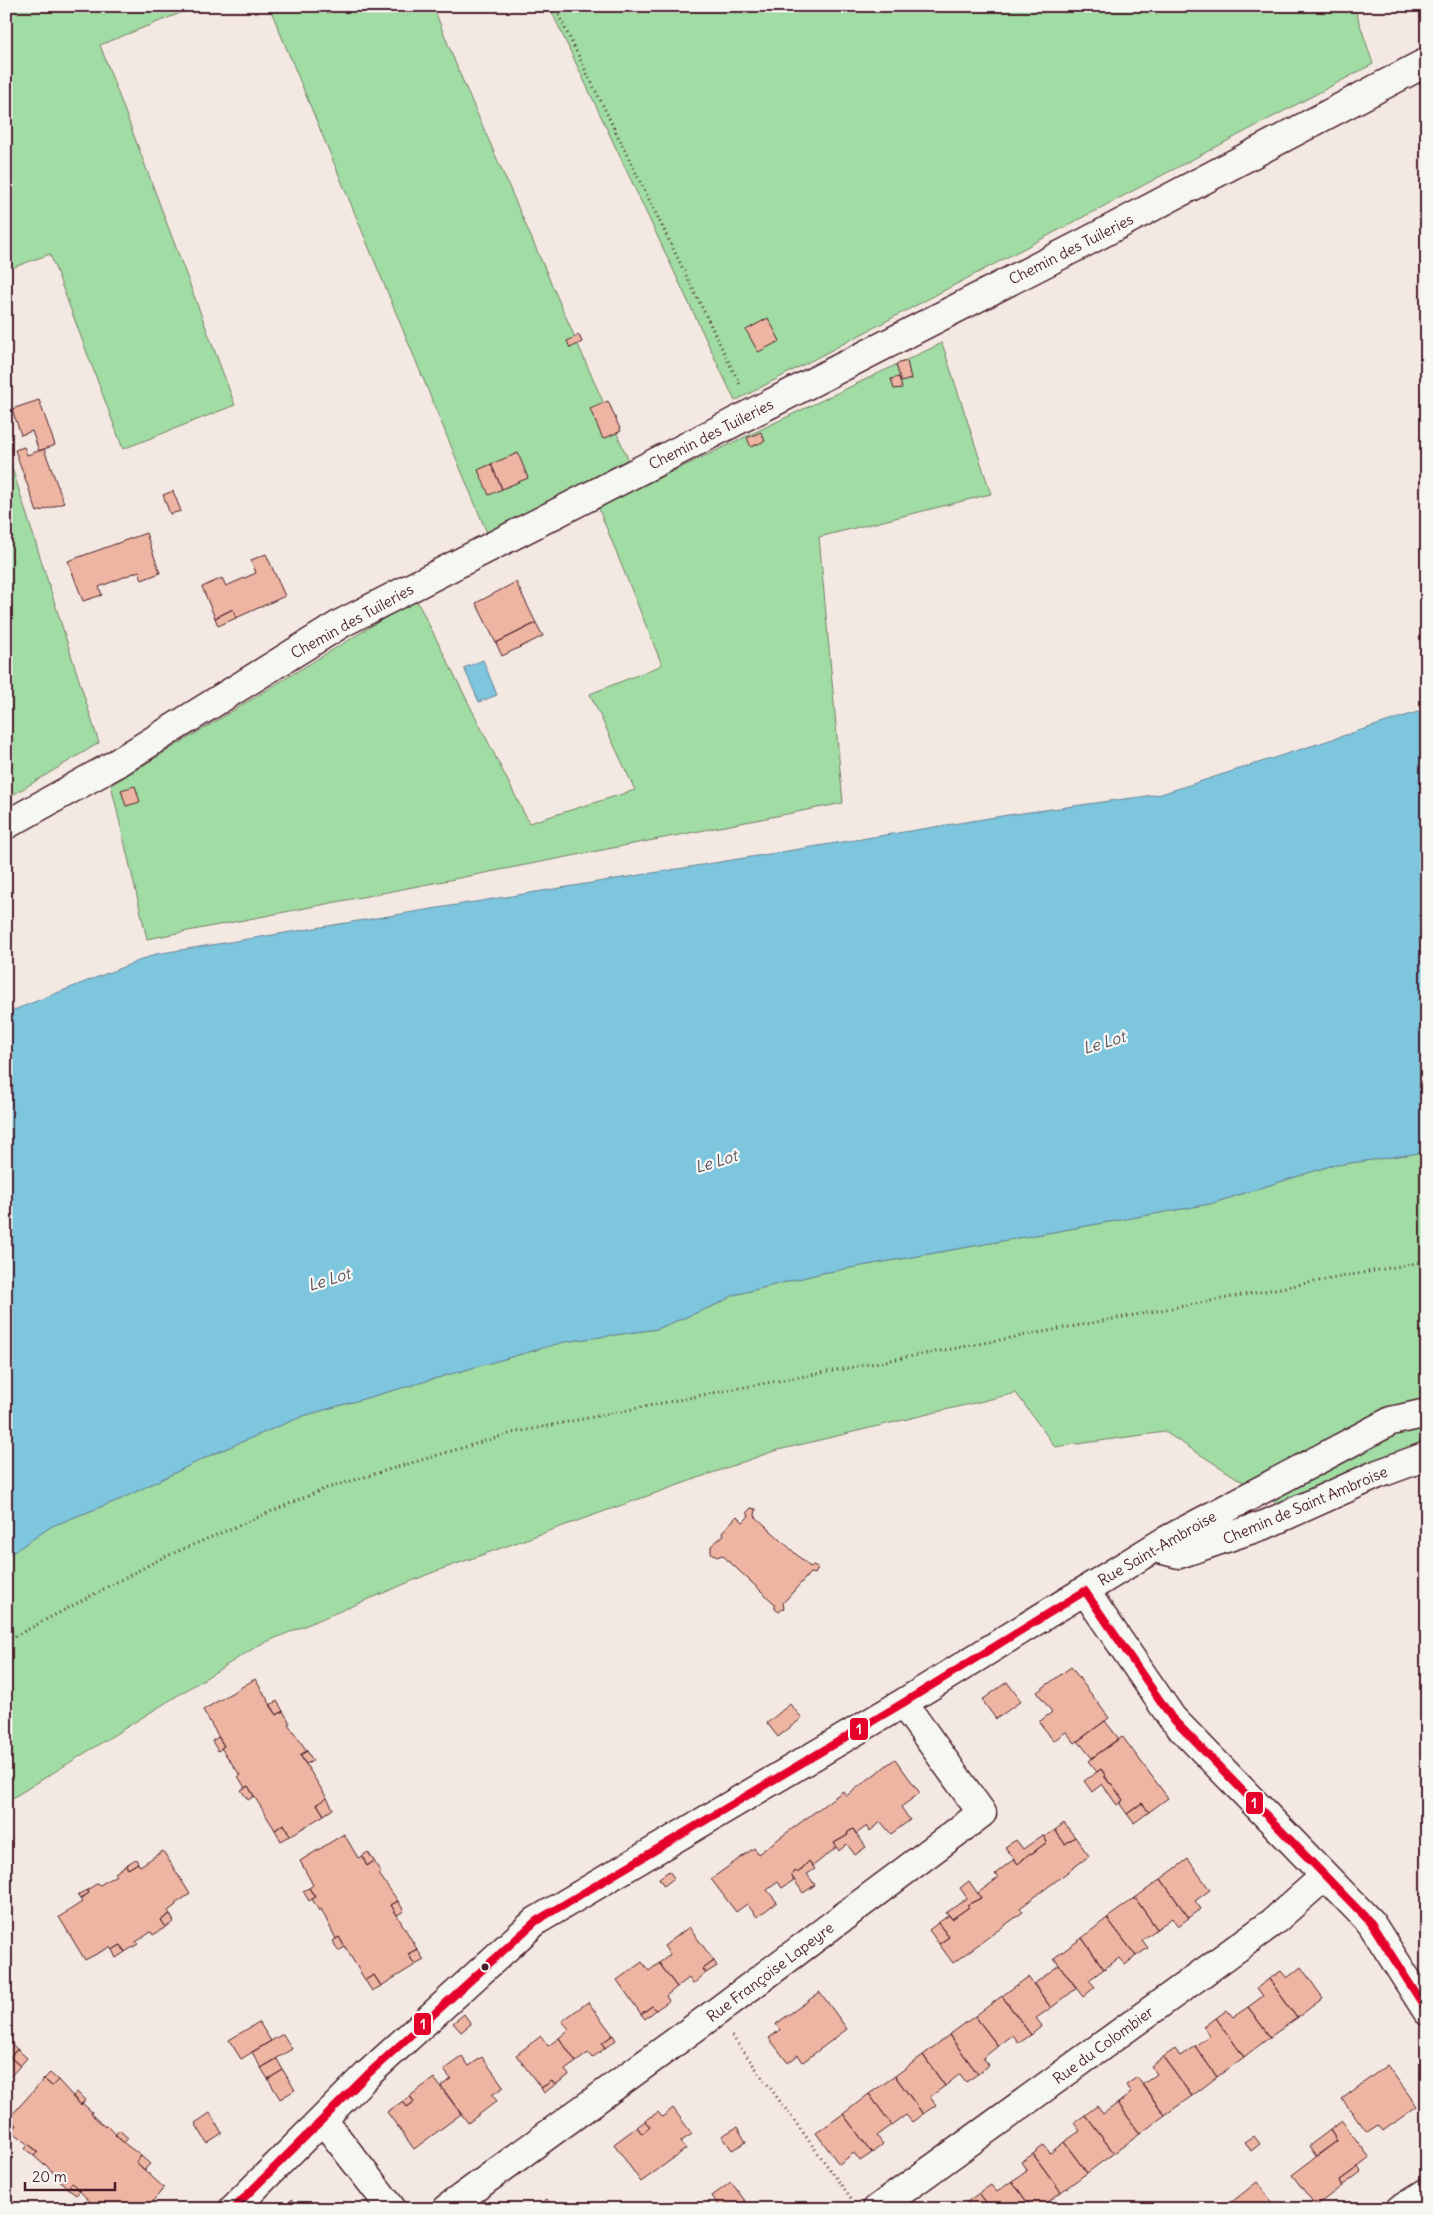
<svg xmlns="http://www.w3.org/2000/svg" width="1433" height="2215" viewBox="0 0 1433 2215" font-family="Delius,sans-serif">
<rect width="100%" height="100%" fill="#f4e9e2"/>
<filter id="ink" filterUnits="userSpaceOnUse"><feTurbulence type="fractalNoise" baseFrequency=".02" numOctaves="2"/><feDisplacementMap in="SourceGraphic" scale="10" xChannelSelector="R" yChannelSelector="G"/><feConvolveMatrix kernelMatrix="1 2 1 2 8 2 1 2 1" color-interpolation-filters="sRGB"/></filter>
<g filter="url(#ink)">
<path fill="#a0dca3" stroke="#757e67" d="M6 6H198L100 45 235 405 123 449 50 254 6 270Z
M269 6H433L459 72 628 459 487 533Z
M549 6H1354L1373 64 735 401Z
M942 343 991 494 819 537 843 803 147 939 111 785 416 599 529 823 635 790 590 694 662 665 598 507Z
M6 449 99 743 6 799Z
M1427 1152V1449L1279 1505 1165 1432 1055 1447 1016 1393 774 1451 431 1573 259 1645 6 1802V1557L52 1526 121 1499 213 1454 303 1416 564 1342 657 1329 720 1303 734 1295 822 1273 1210 1204 1330 1166Z"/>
<path fill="#7dc6de" stroke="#698396" d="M483 660 497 695 479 702 464 668Z
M1427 709V1152L1330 1166 1210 1204 822 1273 734 1295 720 1303 657 1329 564 1342 303 1416 213 1454 121 1499 52 1526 6 1557V1013L156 954 1008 815 1161 794Z"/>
<path fill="#edb5a2" stroke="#4a1f2b" d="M768 318 780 341 758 352 746 330Z
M579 335 582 342 570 348 567 341Z
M907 361 911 379 901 382 896 364Z
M899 377 902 388 894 389 891 379Z
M39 400 55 445 39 451 32 431 21 435 12 409Z
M608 401 621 431 603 439 590 409Z
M761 432 765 441 751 447 747 438Z
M24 447 27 455 44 449 64 503 37 512 15 450Z
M518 453 528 478 502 489 491 464Z
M491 464 502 489 489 495 478 470Z
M173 491 181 511 170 514 163 495Z
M146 533 160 573 142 580 139 571 99 587 102 595 83 601 68 561Z
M266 554 285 596 236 618 233 609 215 618 202 587 222 578 226 586 256 573 251 560Z
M516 582 536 623 496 643 476 603Z
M233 609 236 618 218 626 215 618Z
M536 623 543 636 502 656 496 643Z
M135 786 140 802 126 806 121 790Z
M751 1508 756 1509 755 1516 810 1567 814 1565 818 1569 815 1574 810 1573 783 1603 784 1608 779 1612 775 1609V1604L722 1555 717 1557 711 1553V1546L724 1535 722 1532 737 1516 743 1522 749 1516 747 1512Z
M1071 1667 1109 1718 1075 1743 1066 1732 1053 1741 1047 1732 1039 1722 1052 1712 1037 1692Z
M255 1679 277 1715 283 1711 290 1723 288 1724 307 1751 300 1755 327 1798 317 1804 324 1815 290 1836 284 1824 275 1830 248 1786 245 1788 238 1776 240 1775 221 1748 224 1746 203 1710Z
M1007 1682 1021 1701 996 1719 982 1700Z
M277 1701 283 1711 277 1715 270 1705Z
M790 1704 802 1718 778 1737 767 1723Z
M1105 1721 1119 1739 1092 1758 1078 1741Z
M1122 1736 1168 1798 1149 1812 1142 1803 1127 1814 1120 1804 1123 1800 1111 1783 1110 1784 1104 1776 1106 1775 1101 1769 1097 1772 1088 1761Z
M218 1737 224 1746 218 1751 212 1741Z
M307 1751 313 1761 306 1764 300 1755Z
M895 1759 920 1793 901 1807 910 1820 891 1834 881 1822 870 1831 867 1826 856 1834 853 1829 847 1833 848 1835 834 1843 837 1847 813 1866 809 1861 798 1873 796 1871 791 1875 794 1880 782 1888 778 1882 767 1890 777 1902 757 1917 747 1904 736 1912 711 1879 754 1848 758 1854 843 1791 846 1796Z
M1101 1769 1110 1784 1111 1783 1123 1800 1117 1805 1102 1784 1092 1792 1084 1781Z
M248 1786 254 1796 248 1800 241 1790Z
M327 1798 333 1809 324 1815 317 1804Z
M1142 1803 1149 1812 1134 1823 1127 1814Z
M1064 1823 1075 1837 1065 1844 1055 1830Z
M284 1824 290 1836 281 1841 275 1830Z
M853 1829 866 1847 855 1855 847 1844 839 1851 834 1843 848 1835 847 1833Z
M1055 1830 1065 1844 1075 1837 1089 1856 1020 1908 1023 1912 953 1963 939 1944 949 1937 938 1923 949 1915 952 1919 969 1907 967 1905 981 1898 978 1893 998 1878 995 1874 1014 1859 1018 1864 1030 1853 1031 1854 1047 1842 1044 1837Z
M344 1834 358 1858 362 1856 367 1866 374 1861 381 1873 379 1874 398 1901 391 1905 417 1949 408 1954 415 1965 381 1986 374 1975 365 1980 339 1937 336 1939 321 1909 319 1911 312 1899 315 1897 309 1888 313 1885 300 1861Z
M1043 1835 1047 1842 1031 1854 1030 1853 1018 1864 1005 1847 1016 1840 1023 1849Z
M163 1851 190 1894 175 1904 176 1905 168 1911 170 1914 161 1920 166 1927 153 1935 151 1932 136 1942 138 1944 125 1952 121 1945 112 1950 110 1947 85 1960 59 1917 82 1902 80 1899 89 1893 87 1890 98 1883 100 1885 116 1875 115 1873 126 1865 128 1869 138 1863 140 1866Z
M368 1852 374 1861 367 1866 362 1856Z
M136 1859 138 1863 128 1869 126 1865Z
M1188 1859 1210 1890 1195 1901 1201 1909 1189 1918 1161 1879Z
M809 1861 815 1869 807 1874 815 1885 803 1893 791 1875 796 1871 798 1873Z
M669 1871 674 1878 664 1886 659 1878Z
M1161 1879 1189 1918 1178 1926 1172 1918 1157 1929 1135 1898Z
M969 1881 981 1898 967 1905 969 1907 952 1919 946 1913 967 1898 960 1888Z
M309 1888 315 1897 309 1901 303 1891Z
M87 1890 89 1893 80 1899 77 1895Z
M1135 1898 1157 1929 1142 1940 1148 1948 1136 1956 1107 1918Z
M398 1901 404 1911 397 1915 391 1905Z
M170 1914 174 1922 166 1927 161 1920Z
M1107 1918 1136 1956 1125 1965 1119 1958 1104 1969 1082 1938Z
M938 1923 949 1937 939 1944 929 1930Z
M689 1927 714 1961 703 1969 706 1973 693 1984 689 1978 677 1987 659 1963 670 1955 664 1946Z
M339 1937 345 1947 338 1951 333 1941Z
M1082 1938 1104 1969 1089 1980 1095 1987 1083 1997 1054 1958Z
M121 1945 125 1952 116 1958 112 1950Z
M417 1949 424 1960 415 1965 408 1954Z
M714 1961 717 1966 706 1973 703 1969Z
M642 1962 649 1971 659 1963 677 1987 666 1996 669 2001 656 2010 652 2006 641 2014 617 1980Z
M1059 1965 1077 1988 1051 2008 1034 1984Z
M1301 1967 1323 1998 1297 2018 1269 1979 1281 1971 1287 1978Z
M374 1975 381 1986 372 1991 365 1980Z
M1028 1977 1051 2008 1036 2018 1042 2026 1031 2035 1002 1996Z
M1269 1979 1297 2018 1270 2037 1248 2007 1263 1996 1257 1988Z
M820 1992 847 2029 803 2062 798 2055 788 2063 769 2038 780 2030 776 2024Z
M1002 1996 1031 2035 1019 2043 1013 2035 998 2046 975 2016Z
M588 2002 613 2035 602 2043 605 2048 592 2058 588 2053 576 2062 559 2038 569 2029 562 2021Z
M652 2006 656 2010 645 2019 641 2014Z
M1248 2007 1270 2037 1244 2057 1216 2018 1227 2010 1233 2017Z
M464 2014 471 2024 461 2032 453 2023Z
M975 2016 998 2046 983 2058 989 2065 978 2074 949 2035Z
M1216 2018 1244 2057 1217 2077 1195 2046 1210 2035 1204 2027Z
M259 2022 271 2041 241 2059 229 2040Z
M283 2034 292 2049 261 2068 252 2052Z
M613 2035 616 2040 605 2048 602 2043Z
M949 2035 978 2074 966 2082 960 2074 945 2086 923 2055Z
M541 2036 548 2046 559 2038 576 2062 565 2070 569 2075 555 2085 552 2081 541 2088 516 2055Z
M6 2039 17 2049 10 2057 20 2066 6 2081Z
M1195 2046 1217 2077 1192 2096 1163 2057 1175 2049 1180 2056Z
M17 2049 27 2058 20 2066 10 2057Z
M923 2055 945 2086 930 2097 936 2105 923 2114 895 2076Z
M462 2057 469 2066 482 2057 504 2087 492 2095 497 2101 468 2123 441 2086 451 2079 444 2070Z
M1163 2057 1192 2096 1165 2115 1142 2085 1157 2074 1151 2066Z
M277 2059 283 2070 268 2079 261 2068Z
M1387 2065 1417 2106 1383 2131 1378 2125 1367 2132 1342 2099Z
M283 2070 295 2090 280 2099 268 2079Z
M50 2073 58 2080 52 2086 44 2079Z
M895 2076 923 2114 912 2122 906 2115 892 2125 869 2094Z
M1137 2077 1165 2115 1140 2134 1118 2103 1131 2093 1126 2085Z
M434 2078 461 2114 414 2149 387 2112 403 2101 407 2107 414 2102 410 2096Z
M44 2079 52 2086 58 2080 81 2105 82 2103 92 2112 91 2114 105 2127 106 2124 124 2143 141 2156 136 2162 164 2188 146 2209H108L100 2202 95 2207 72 2183 67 2188 45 2164 44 2165 34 2156 38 2152 12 2131 17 2125 9 2118Z
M552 2081 555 2085 544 2093 541 2088Z
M77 2092 85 2100 81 2105 72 2097Z
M869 2094 892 2125 877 2136 883 2144 872 2153 843 2114Z
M410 2096 414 2102 407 2107 403 2101Z
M1118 2103 1140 2134 1114 2153 1085 2115 1097 2106 1103 2114Z
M673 2108 692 2134 680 2142 686 2149 641 2182 614 2144 637 2127 642 2134 650 2127 645 2121 658 2112 662 2117Z
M210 2113 222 2133 207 2143 195 2123Z
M843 2114 872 2153 860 2161 854 2153 839 2164 816 2133Z
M1085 2115 1114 2153 1087 2173 1064 2142 1080 2131 1074 2123Z
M9 2118 17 2125 12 2131 6 2126V2121Z
M645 2121 650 2127 642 2134 637 2127Z
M1342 2121 1370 2158 1339 2181 1342 2186 1316 2206 1292 2175 1337 2141 1330 2130Z
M737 2127 746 2142 732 2150 722 2136Z
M119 2130 128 2138 124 2143 115 2135Z
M1330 2130 1337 2141 1316 2156 1309 2146Z
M1254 2136 1260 2144 1251 2151 1245 2142Z
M1064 2142 1087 2173 1061 2192 1033 2154 1044 2145 1050 2153Z
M29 2144 38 2152 34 2156 25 2149Z
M1033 2154 1061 2192 1039 2209H1032L1012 2181 1027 2171 1021 2162Z
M141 2156 150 2164 144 2170 136 2162Z
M1358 2167 1361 2172 1342 2186 1339 2181Z
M1012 2181 1032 2209H991L979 2193 991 2185 997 2192Z
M731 2182 751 2209H721L712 2196Z
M1257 2182 1276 2207 1274 2209H1223Z
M72 2183 80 2191 76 2195 67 2188Z
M979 2193 991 2209H973L967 2202Z
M292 2199 302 2209H282Z
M547 2199 554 2209H534Z
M100 2202 108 2209H97L95 2207Z"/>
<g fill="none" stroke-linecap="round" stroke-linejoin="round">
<g stroke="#4a1f2b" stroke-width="31">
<path id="minor" d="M6 825 114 765 342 623 1084 243 1427 62
M1155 1548 1179 1554 1267 1524 1378 1474 1427 1456
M1085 1591 1172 1718 1371 1923 1427 2011
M323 2120 392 2209
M233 2209 368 2074 536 1921 903 1703 1165 1541 1391 1421 1427 1413
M446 2209 715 2013 982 1813 903 1703
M877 2209 1273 1922 1325 1876
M1400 2209 1427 2192"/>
</g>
<path stroke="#4a1f2b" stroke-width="3" stroke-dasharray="1 4" stroke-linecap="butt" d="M554 6 741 387
M6 1641 162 1558 324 1489 512 1433 718 1392 1427 1261
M732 2036 851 2198"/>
<use href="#minor" stroke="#f6f6f2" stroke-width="28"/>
<g stroke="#f6f6f2" stroke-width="11">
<path id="bus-1" d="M1085 1591 1172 1718 1371 1923 1427 2011
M233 2209 368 2074 536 1921 903 1703 1085 1591"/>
</g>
<use href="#bus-1" stroke="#e4002b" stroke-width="8"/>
</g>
</g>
<circle fill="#4a1f2b" stroke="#f6f6f2" stroke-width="2" cx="485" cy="1967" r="4.5"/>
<g text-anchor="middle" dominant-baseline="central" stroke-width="4.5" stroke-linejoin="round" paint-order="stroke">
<g font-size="15" fill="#4a1f2b" stroke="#f6f6f2">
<text transform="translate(1071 249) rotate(-27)">Chemin des Tuileries</text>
<text transform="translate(711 434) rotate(-27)">Chemin des Tuileries</text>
<text transform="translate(352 621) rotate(-29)">Chemin des Tuileries</text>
<text transform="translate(1305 1505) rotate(-23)">Chemin de Saint Ambroise</text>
<text transform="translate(1157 1548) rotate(-30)">Rue Saint-Ambroise</text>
<text transform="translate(770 1972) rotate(-37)">Rue Françoise Lapeyre</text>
<text transform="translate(1103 2045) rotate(-36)">Rue du Colombier</text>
</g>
<g font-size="16" font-style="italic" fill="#595161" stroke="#f6f6f2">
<text transform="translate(1104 1042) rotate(-17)">Le Lot</text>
<text transform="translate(716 1161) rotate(-17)">Le Lot</text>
<text transform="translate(329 1279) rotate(-17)">Le Lot</text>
</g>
</g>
<g stroke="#f6f6f2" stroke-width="2">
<rect x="849" y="1717" width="20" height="24" rx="5" fill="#e4002b"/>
<rect x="1245" y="1791" width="19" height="24" rx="5" fill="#e4002b"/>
<rect x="413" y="2012" width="19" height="24" rx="5" fill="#e4002b"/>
</g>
<g font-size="14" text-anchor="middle" font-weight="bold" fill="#fff">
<text x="859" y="1734">1</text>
<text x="1254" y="1808">1</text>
<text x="423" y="2029">1</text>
</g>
<rect width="1433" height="2215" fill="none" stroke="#f6f6f2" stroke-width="25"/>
<rect x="12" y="12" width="1408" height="2190" fill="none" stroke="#4a1f2b" stroke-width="2" filter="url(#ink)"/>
<path d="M25 2182v8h90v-8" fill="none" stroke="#4a1f2b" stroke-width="2.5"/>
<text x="32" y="2182" font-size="15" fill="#4a1f2b" stroke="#f6f6f2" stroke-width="4" paint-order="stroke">20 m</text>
</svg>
